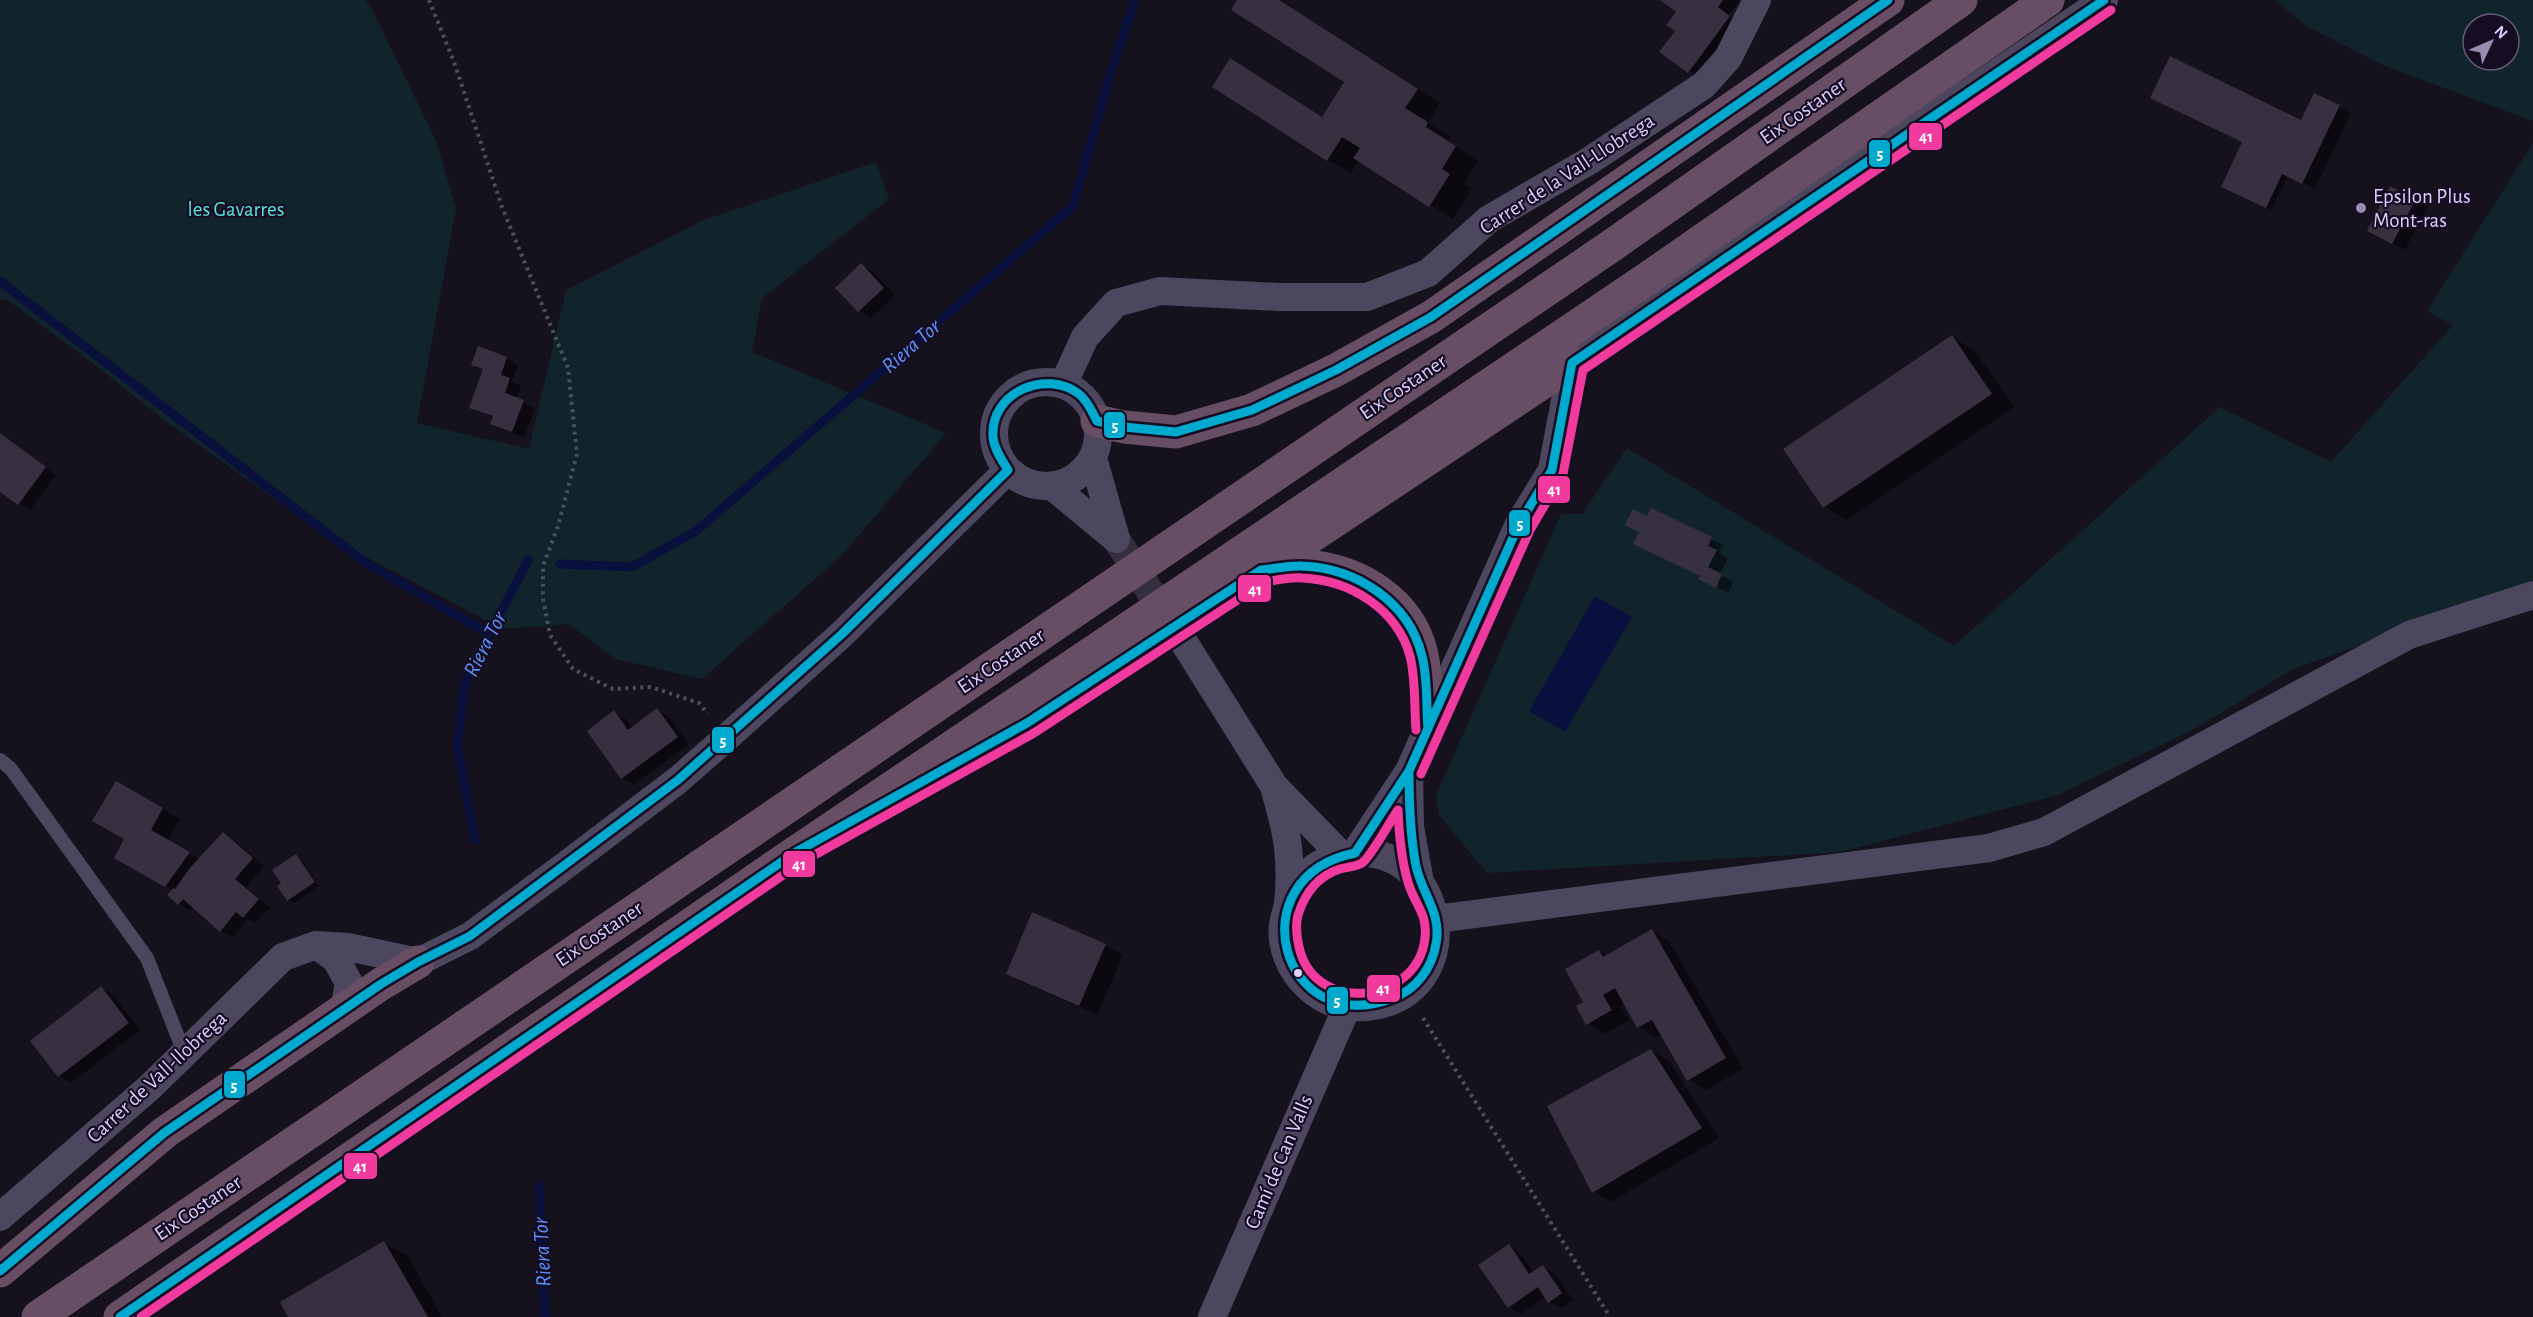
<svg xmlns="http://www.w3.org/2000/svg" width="2533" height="1317" viewBox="0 0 2533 1317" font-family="'Alegreya Sans',sans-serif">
<rect width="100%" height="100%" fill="#16121d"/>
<path fill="#11242b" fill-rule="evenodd" d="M0 0H365L373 11 436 141 456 208 417 423 529 449 566 290 704 220 876 162 889 199 762 298 752 352 946 433 842 555 702 679 616 659 569 624 502 629 325 535 164 420 95 365 6 299 0 300Z
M2275 0H2533V121L2385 66 2306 26ZM2473 24H2509V60H2473Z
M2533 143V587L2295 668 2196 728 2058 795 1841 852 1487 873 1439 815 1436 795 1561 514H1582L1627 448 1954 646 2220 407 2331 462 2453 325 2427 311Z"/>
<path fill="#09103d" d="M1595 596 1632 617 1565 732 1529 711Z"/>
<path fill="#0007" d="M1239 0H1278L1440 103 1428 123 1451 137 1448 141 1478 161 1464 183 1472 189 1453 219 1359 160 1351 173 1327 159 1323 118 1346 82Z
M1663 0H1740L1729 15 1747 28 1707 82 1661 52 1677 31 1678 12Z
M2314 95 2351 113 2315 189 2288 176 2271 210 2228 190 2302 122Z
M2391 188 2427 207 2405 250 2380 237Z
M861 265 873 272 895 295 871 318 859 311 837 288Z
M1952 337 1975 351 2014 407 1847 520 1824 507Z
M506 358 518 365 512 381 521 386 517 399 535 408 524 438 492 423 494 418 471 407 484 370 473 364Z
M0 433 56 475 30 510 0 490Z
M1652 510 1723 545 1719 553 1728 558 1720 574 1733 582 1728 593 1712 585 1701 576 1648 518Z
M658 710 669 717 689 744 634 785 622 778 614 712 626 719 633 728Z
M117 783 180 819 168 841 200 859 223 834 235 841 264 866 246 887 270 907 255 923 247 919 233 938 221 931 194 907 191 911 179 904 169 895 173 890 116 858 126 839Z
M296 856 301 859 319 886 294 903 288 900 283 884Z
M1652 931 1669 941 1743 1069 1706 1090 1689 1080 1662 1034 1656 1038 1639 1027 1624 1003 1620 1005 1629 1020 1605 1034 1588 1023 1585 1002 1599 951 1607 956Z
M1105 945 1123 955 1097 1015 1025 983 1008 973Z
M101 988 113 995 140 1030 71 1083 59 1076Z
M1651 1051 1669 1061 1719 1138 1611 1202 1594 1192Z
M384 1243 408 1256 442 1317H290Z
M1509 1246 1520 1253 1534 1273 1543 1267 1555 1274 1573 1300 1561 1308 1549 1302 1546 1296 1521 1314 1509 1307Z"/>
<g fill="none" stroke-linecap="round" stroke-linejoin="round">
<path stroke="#09103d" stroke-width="9" d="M0 281 366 563 489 634
M560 564 632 567 696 531 1073 206 1113 65 1135 0
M475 840 457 745 465 682 528 560
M539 1186 545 1317"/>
</g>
<path fill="#363040" d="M1237 0H1279L1418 89 1405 108 1428 122 1426 127 1456 146 1442 169 1450 174 1429 207 1353 158 1360 148 1342 137 1327 161 1212 87 1230 58 1322 117 1344 82 1231 10Z
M1660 0H1723L1718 7 1730 16 1688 73 1659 52 1675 31 1666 25 1676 12Z
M2170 56 2301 120 2314 93 2340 105 2302 184 2282 174 2266 208 2221 187 2242 142 2150 98Z
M2390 186 2416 199 2392 244 2367 231Z
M861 263 884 288 858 312 835 288Z
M1952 335 1992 394 1823 508 1783 449Z
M478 346 507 357 501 375 510 378 505 393 524 400 512 432 490 424 493 416 469 408 483 369 471 365Z
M0 433 46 467 18 505 0 492Z
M1651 508 1712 537 1708 546 1717 550 1708 567 1722 574 1716 588 1698 579 1700 576 1633 544 1639 532 1625 525 1633 509 1647 516Z
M657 708 678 737 621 779 587 731 614 710 628 730Z
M116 781 163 808 151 830 190 852 165 887 114 858 124 839 92 821Z
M223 832 253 858 235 879 259 899 243 918 236 912 220 932 183 899 178 905 167 895 173 888 175 889 189 869Z
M296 854 315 882 287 901 277 886 281 883 272 870Z
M1032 912 1106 944 1079 1006 1006 974Z
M1652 929 1726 1058 1687 1081 1652 1020 1637 1028 1615 988 1603 995 1612 1010 1586 1025 1576 1006 1583 1002 1565 969 1599 950 1603 957Z
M101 986 129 1023 58 1077 30 1041Z
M1651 1049 1702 1128 1592 1193 1547 1106Z
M384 1241 428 1317H288L280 1302Z
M1509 1244 1529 1274 1543 1265 1562 1293 1548 1303 1538 1287 1508 1308 1478 1265Z"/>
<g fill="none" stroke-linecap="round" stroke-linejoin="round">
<path stroke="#342e3f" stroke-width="28" stroke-dasharray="28 14" stroke-linecap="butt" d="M1116 539 1172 625"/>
<path stroke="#485061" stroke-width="4" stroke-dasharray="3 4.5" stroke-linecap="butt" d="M429 0 454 62 502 207 568 368 577 454 558 526 543 566V599L550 635 573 669 613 689 651 687 699 703 708 714
M1423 1018 1610 1317"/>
<path stroke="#4c475e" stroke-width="14" d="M0 760 11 769 147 958 185 1055"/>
<path stroke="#4c475e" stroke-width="28" d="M994 434a52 52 0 1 1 104 0a52 52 0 1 1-104 0Z
M1063 385 1085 337 1116 303 1160 291 1278 297H1367L1428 273 1489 219 1589 161 1704 85 1728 58 1757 0
M1093 458 1116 539
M1052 486 1116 539
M1185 644 1274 786 1341 855
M1409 771 1410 827 1420 882
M1274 786C1279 806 1286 827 1288 848 1290 865 1290 886 1288 903 1287 910 1284 917 1283 925 1280 947 1291 971 1307 986 1326 1005 1354 1011 1379 1005 1472 982 1442 840 1350 854 1335 856 1317 863 1306 875 1299 883 1294 893 1288 902
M1355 853 1409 771 1519 524 1552 470 1572 363 2104 0
M1436 919 1989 848 2044 832 2409 635 2533 595
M316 945 336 959 349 983 344 1010
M0 1217 150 1087 283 957 316 945 348 947 418 962 470 936 566 865 678 780 726 738 842 634 1008 470
M1212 1317 1347 1007"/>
<path stroke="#684e64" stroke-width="33" d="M1097 421 1124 427 1176 432 1252 410 1336 370 1431 317 1888 0
M1266 570C1279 568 1294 564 1307 566 1359 571 1410 601 1422 655 1427 679 1426 705 1428 729
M1010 733 1261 570 1572 363
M0 1271 164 1133 381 984 418 962
M38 1317 1614 244 1961 0
M120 1317 796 852 1645 280 2048 0"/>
<g stroke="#150d22" stroke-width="14">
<path id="bus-1" d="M1409 771C1409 803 1410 835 1416 866 1422 894 1442 913 1436 944 1432 968 1416 990 1393 998 1281 1041 1236 877 1355 853Z
M1409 771 1519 524 1552 470 1572 363 2104 0
M0 1271 164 1133 381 984 418 962 470 936 678 780 842 634 1008 470C1002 460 994 449 993 437 990 392 1046 369 1079 394 1088 401 1092 412 1097 421L1124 427 1176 432 1252 410 1336 370 1431 317 1888 0
M120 1317 796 852 1027 723 1261 570C1275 569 1288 565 1302 566 1356 568 1409 602 1422 656 1428 679 1426 705 1428 729"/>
</g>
<g stroke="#150d22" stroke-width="14">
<path id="bus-2" d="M1421 774 1530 530 1563 474 1583 370 2111 10
M1398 810C1399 834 1401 859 1408 882 1414 904 1428 913 1425 938 1418 1003 1318 1015 1300 951 1297 939 1295 926 1298 915 1305 893 1318 876 1340 869 1346 867 1356 867 1362 863 1371 857 1390 821 1398 810Z
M141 1317 802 862 1034 733 1265 582C1277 580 1290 577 1302 578 1350 580 1397 609 1410 656 1416 680 1414 706 1416 730"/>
</g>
<use href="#bus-1" stroke="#00a9ce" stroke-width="9"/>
<use href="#bus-2" stroke="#f13a9d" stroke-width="9"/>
</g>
<circle fill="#988cb0" stroke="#150d22" stroke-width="2" cx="2361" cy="208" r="6"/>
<circle fill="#deceff" stroke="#150d22" stroke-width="2" cx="1298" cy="973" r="5"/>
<g text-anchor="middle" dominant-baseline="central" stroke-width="4.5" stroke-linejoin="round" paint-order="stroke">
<g font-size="21" fill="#deceff" stroke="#150d22">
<text transform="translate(1803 111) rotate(-35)">Eix Costaner</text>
<text transform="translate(1567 174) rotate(-33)">Carrer de la Vall-Llobrega</text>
<text transform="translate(1403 387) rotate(-34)">Eix Costaner</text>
<text transform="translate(1001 661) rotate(-34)">Eix Costaner</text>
<text transform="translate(599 934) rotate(-34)">Eix Costaner</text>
<text transform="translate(157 1077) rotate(-43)">Carrer de Vall-llobrega</text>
<text transform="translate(1279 1162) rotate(-67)">Camí de Can Valls</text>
<text transform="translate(198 1208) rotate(-34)">Eix Costaner</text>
</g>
<g font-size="21" fill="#deceff" stroke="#150d22" text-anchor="start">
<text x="2373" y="196">Epsilon Plus<tspan x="2373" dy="24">Mont-ras</tspan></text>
</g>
<g font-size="21" fill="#57e2dd" stroke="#150d22">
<text x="236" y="209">les Gavarres</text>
</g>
<g font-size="22" font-style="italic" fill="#5c91ff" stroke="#150d22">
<text transform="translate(911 346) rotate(-41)">Riera Tor</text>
<text transform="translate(485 644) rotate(-63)">Riera Tor</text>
<text transform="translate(542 1252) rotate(-93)">Riera Tor</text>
</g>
</g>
<g stroke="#150d22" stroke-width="2">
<rect x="1908" y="122" width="35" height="29" rx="6" fill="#f13a9d"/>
<rect x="1868" y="139" width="23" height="29" rx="6" fill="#00a9ce"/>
<rect x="1103" y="411" width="23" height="28" rx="6" fill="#00a9ce"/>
<rect x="1537" y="475" width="34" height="29" rx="6" fill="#f13a9d"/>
<rect x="1508" y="509" width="23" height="28" rx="6" fill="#00a9ce"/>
<rect x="1237" y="574" width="35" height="29" rx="6" fill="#f13a9d"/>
<rect x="711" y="726" width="24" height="28" rx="6" fill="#00a9ce"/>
<rect x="782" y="850" width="34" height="28" rx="6" fill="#f13a9d"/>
<rect x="1366" y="974" width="35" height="29" rx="6" fill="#f13a9d"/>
<rect x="1326" y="986" width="23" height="29" rx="6" fill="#00a9ce"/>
<rect x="223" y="1070" width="23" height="29" rx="6" fill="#00a9ce"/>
<rect x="343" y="1152" width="35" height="28" rx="6" fill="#f13a9d"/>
</g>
<g font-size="16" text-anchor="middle" font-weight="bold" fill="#fff">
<text x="1926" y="142">41</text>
<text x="1880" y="159">5</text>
<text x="1115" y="431">5</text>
<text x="1554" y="495">41</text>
<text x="1520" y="529">5</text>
<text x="1255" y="595">41</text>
<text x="723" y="746">5</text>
<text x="799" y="870">41</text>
<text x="1383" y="994">41</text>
<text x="1337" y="1006">5</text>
<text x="234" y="1091">5</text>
<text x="360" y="1172">41</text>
</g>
<g transform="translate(2491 42) rotate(46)"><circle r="28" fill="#150d22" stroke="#655a7a" stroke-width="1.5"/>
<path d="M0-4.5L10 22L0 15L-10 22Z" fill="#988cb0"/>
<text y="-9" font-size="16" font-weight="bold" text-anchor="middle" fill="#deceff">N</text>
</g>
</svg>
